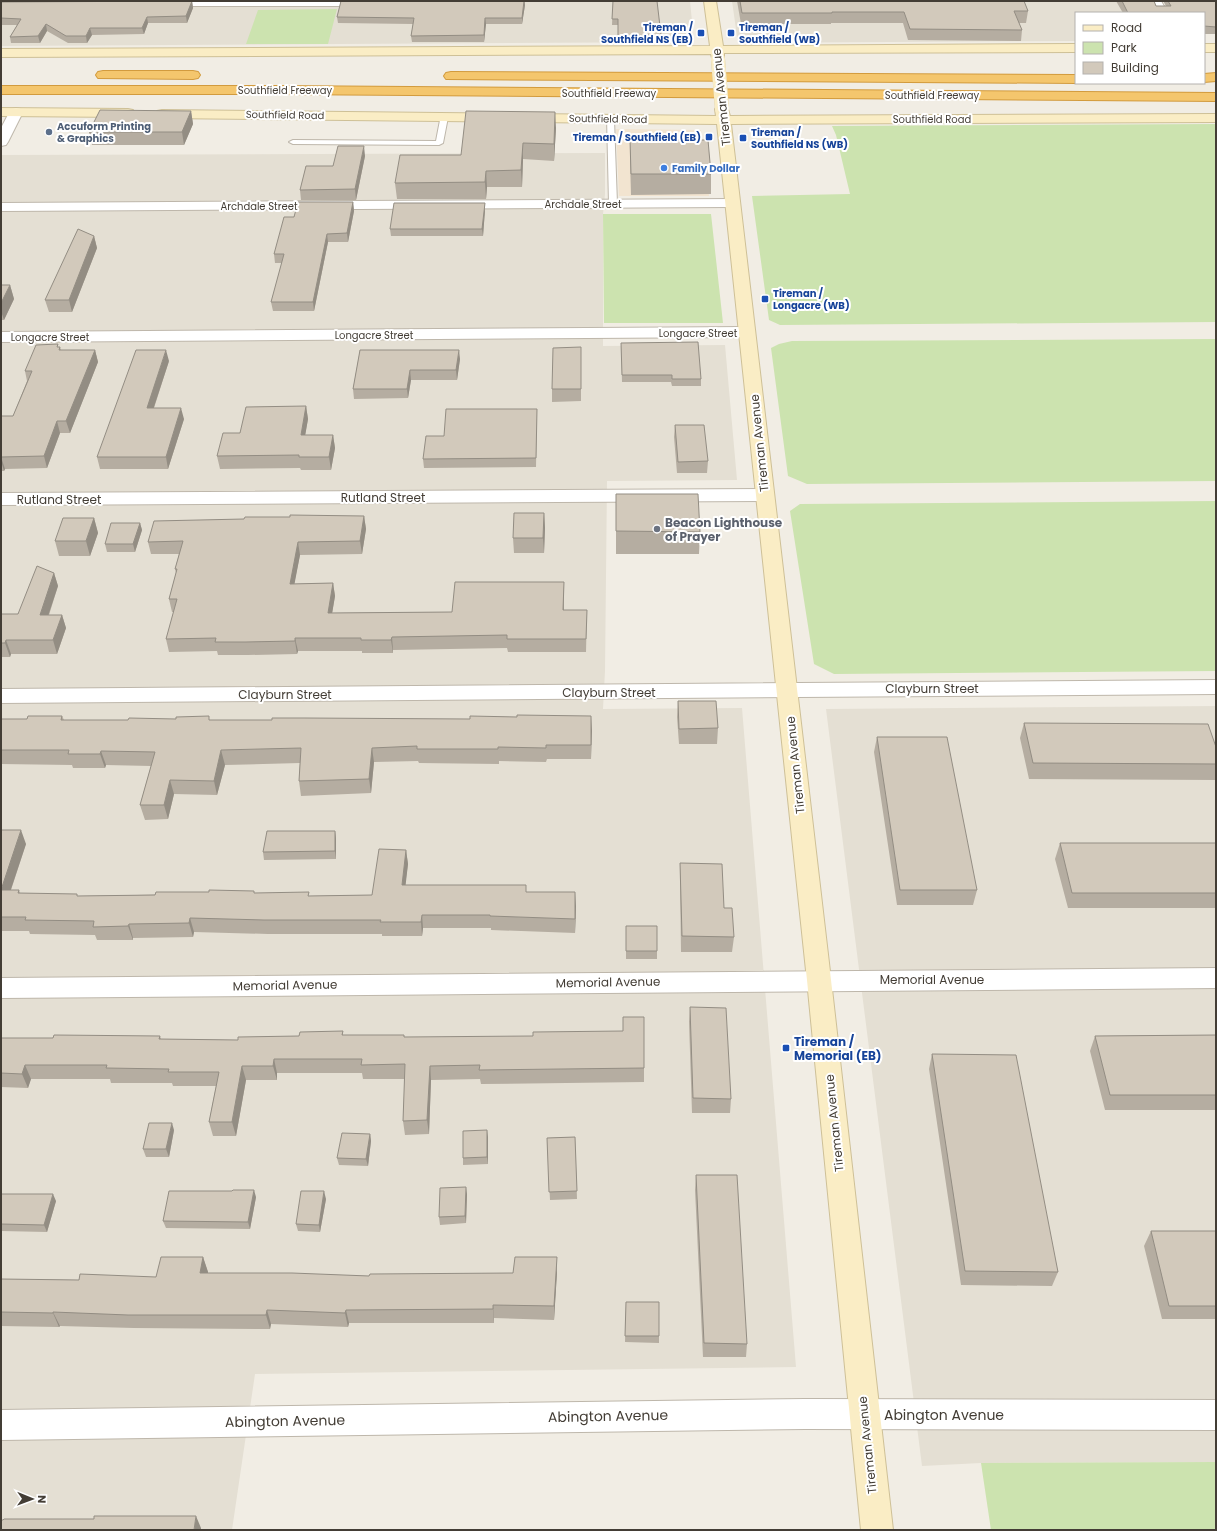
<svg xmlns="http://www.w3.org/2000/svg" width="1217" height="1531" viewBox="0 0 1217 1531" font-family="Poppins,sans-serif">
<rect width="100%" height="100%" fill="#f1ede4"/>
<path fill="#e4dfd3" d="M1 1H690L694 42 1 46Z
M732 1H1136L1143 13H1076V41L738 43Z
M605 153V194L603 214V346L725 345 737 480 607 481 605 671 603 709 742 708 796 1367 255 1374 232 1530H1V155Z
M1216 706V1462L981 1463 922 1466 826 709Z"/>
<path fill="#f2e4d0" d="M616 129 701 130 709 196H619Z"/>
<path fill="#cce3af" d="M337 9 328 44H246L258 10Z
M1216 124V322L780 325 769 320 752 196 850 194 836 135 832 126Z
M603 214H711L723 323H604Z
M1216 339V481L807 484 788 476 771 348 779 344 792 341Z
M1216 501V671L834 674 814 664 790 511 800 504Z
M1216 1462V1530H991L981 1463Z"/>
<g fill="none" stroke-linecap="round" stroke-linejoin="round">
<g stroke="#beb7ab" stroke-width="2">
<path id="lane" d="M441 115H444L448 117 443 143 439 145 293 144 289 142 293 140 436 141Z
M607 117H613L614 119 617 204 613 206 609 204Z"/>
</g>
<g stroke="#beb7ab" stroke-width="2">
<path id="street" d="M157 1H375L376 2 374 5 370 6H162L158 5Z
M1149 1H1161L1168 13H1156Z
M16 108 21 109 23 112 8 142 6 145 1 146V128L11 109Z
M733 199 738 200 740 203 738 206 733 207 1 211V203Z
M747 327 753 329 755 332 753 335 747 337 1 342V332Z
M764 489 771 491 773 495 771 499 764 501 1 505V493Z
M1216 680V694L1 703V689Z
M1216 968V988L1 998V978Z
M805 1399 1216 1400V1430L805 1429 1 1440V1410Z"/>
</g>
<g stroke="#cec097" stroke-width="2">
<path id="secondary" d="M704 1H716L723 46 1076 44V52L724 53V59L723 62H713L711 54 1 57V49L710 46Z
M1204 44H1216V52H1204Z
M722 105 727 106 730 116 1216 114V122L731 124 831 980 893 1530H861L807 980 717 124 162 118 157 117 155 114 157 111 162 110 716 116 715 109 717 106Z
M1 108 128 109 133 110 135 113 133 116 128 117 1 116Z"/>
</g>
<g stroke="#d29b3e" stroke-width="2">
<path id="highway" d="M103 71H193L198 72 200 75 198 78 193 79 98 78 96 75 98 72Z
M451 72 1076 75V83L446 79 444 76 446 73Z
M1216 73V81L1204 82V74Z
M1 86H277L1216 93V101L277 94H1Z"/>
</g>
<use href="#lane" fill="#fff" fill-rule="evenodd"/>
<use href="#street" fill="#fff" fill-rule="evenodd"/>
<use href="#secondary" fill="#faedc5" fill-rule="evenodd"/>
<use href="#highway" fill="#f4c66d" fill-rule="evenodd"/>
<g stroke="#cec097" stroke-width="14" stroke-linecap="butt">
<path id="secondary-bridge" d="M718 59 722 109"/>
</g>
<use href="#secondary-bridge" stroke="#faedc5" stroke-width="14"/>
</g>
<path fill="#b5ada1" d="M192 1 193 8 187 23H148L144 34 92 35 87 43H68L47 31 40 43H11L10 37 17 25H1V2Z
M341 1H525V5L522 24H486L484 42H412L411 36 413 24 338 23 337 17Z
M613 1 661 35V42H618V25H612Z
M737 1H1024L1028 11 1026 23H1019L1022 30 1021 41 908 40 903 23H831V24H741Z
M1116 1H1154L1156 6H1166L1163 1H1216V34H1204V13H1123Z
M191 111 193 124 184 145H92L89 132Z
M556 128 554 161 523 159 522 187H487L486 199H397L395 183 461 155Z
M630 140 711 174V194L631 195 630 160Z
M365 156 356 200H301L300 190 333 166Z
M353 202 354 211 348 242H328L314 311H273L271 302 282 263H275L274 254 294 217Z
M485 203V210L483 236H391L390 229Z
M94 236 97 248 72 312H49L45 300Z
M1 285H10L14 299 4 320H1Z
M621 343 701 379V386H672L671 382H622Z
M59 347H60L61 350H95L98 362 70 433H60L47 468 5 469 4 471H1V416H13L27 381 25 371Z
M581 347V401L552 402V389Z
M360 350 460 359 457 380H411L408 398 354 399 353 389Z
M169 361 154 408 184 419 168 469H100L97 457Z
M306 406 308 419 305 435H333L335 448 331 470H301L300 468 220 469 217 456 240 433Z
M537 409 536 467 424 468 423 459 444 436Z
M675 425 708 461 707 473H677L674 437Z
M616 494 700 532 699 554H616Z
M544 513 545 528 544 553H514L513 538Z
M364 516 366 529 362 554 300 555 294 584 333 583 335 596 332 613 452 612 564 582V610H587L586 652H508L507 648 393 650V653H362V651H298L297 654 248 655H218L217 651 169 652 166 639 174 612H172L169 599 176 573 175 569 179 554H151L148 542 244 519Z
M94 518 98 533 90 556H59L55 541Z
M140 523 142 530 135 552H107L105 544Z
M54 573 58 586 49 615H62L66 628 57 654H11L10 657H1V614H18Z
M678 701 718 728 717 744H679L677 717Z
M62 716 64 720H272L470 719 517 717 591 716V759H547L546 762 499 761V764L419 763 418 761 374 762 371 793 301 796 299 781 300 763 225 765 217 795 174 794 168 819 145 820 140 805 151 766 106 765 105 768H73L72 765 1 764V719H27Z
M1024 723 1216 747V780L1029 779 1020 738Z
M877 737 977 890 973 905H897L874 752Z
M1 830 26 844 11 890H19L20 893 78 896 255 893 309 896 372 895 406 850 408 864 405 885 527 892 576 906 575 933 491 930V928H423L422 936H382V934H268L194 932 193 937 133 938V940H97L95 935 30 934 29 931H1Z
M335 831 336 839V859L264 860 263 852Z
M1060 843H1216V908H1068L1055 859Z
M680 863 724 908 734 937 732 952H681L680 879Z
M626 926 657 951V959H626Z
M690 1007 731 1099 730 1113H692L689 1022Z
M343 1031V1035L405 1037 644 1068V1082L481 1084 480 1079 431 1080 429 1134 405 1135 403 1121 405 1079H363L362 1073H277V1080H246L236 1136H213L209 1122 216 1086H173L172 1083H111L110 1079H31L28 1088 1 1087V1038H53L160 1036 161 1039 238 1040 299 1036Z
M1216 1035V1110H1105L1090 1051 1095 1036Z
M932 1054 1058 1272 1052 1286 961 1285 929 1069Z
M174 1130 169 1157H146L143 1149Z
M370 1134 371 1141 368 1166 339 1165 337 1158Z
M488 1137V1164L463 1165V1158Z
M575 1137 577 1199 550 1200 547 1138Z
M696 1175 747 1344 746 1357H703L695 1190Z
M1 1194 56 1201 47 1232 1 1231Z
M467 1194 466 1223 440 1225 439 1217Z
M256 1197 250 1229 166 1228 163 1221Z
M326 1199 320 1232 298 1231 296 1224Z
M1151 1231H1216V1319H1162L1144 1246Z
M203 1257 208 1272V1273L369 1276 513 1273 557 1272 554 1320 494 1318V1323H349L348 1327 271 1324 270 1329 134 1328 60 1326 59 1327 1 1326V1279L79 1280 156 1277Z
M626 1302 659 1336V1343L625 1342Z"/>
<path fill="#938d83" d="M192 1 193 8 187 23 186 16Z
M524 1 525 5 522 24V18Z
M147 17 148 23 144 34 142 28Z
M485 18 486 24 484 42V35Z
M46 24 47 31 40 43 38 36Z
M90 28 92 35 87 43 86 36Z
M191 111 193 124 184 145 182 132Z
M555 112 556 128 554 161V144Z
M523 143V159L522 187 521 170Z
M364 146 365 156 356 200 355 189Z
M486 171 487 187 486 199 485 182Z
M353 202 354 211 348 242 347 233Z
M485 203V210L483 236 482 229Z
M327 234 328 242 314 311 313 302Z
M94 236 97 248 72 312 69 300Z
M10 285 14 299 4 320 1 311V303Z
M95 350 98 362 70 433 66 421Z
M166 350 169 361 150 419 147 408Z
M459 350 460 359 457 380 456 370Z
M410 370 411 380 408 398 407 389Z
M306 406 308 419 303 448 301 435Z
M181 408 184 419 168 469 166 457Z
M57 421 60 433 47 468 44 456Z
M333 435 335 448 331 470 329 457Z
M1 457 5 469 4 471 1 461Z
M544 513 545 528 544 553 543 538Z
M364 516 366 529 362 554 360 541Z
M94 518 98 533 90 556 86 541Z
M140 523 142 530 135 552 133 544Z
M298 542 300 555 292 597 290 584Z
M54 573 58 586 44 628 40 615Z
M564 582V595L563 623V610Z
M333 583 335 596 330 626 328 613Z
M62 615 66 628 57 654 53 640Z
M392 637 393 650V653L391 640Z
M295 638 298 651 297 654 295 641Z
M6 640 11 654 10 657 5 643Z
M591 716 592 731 591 759Z
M372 748 374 762 371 793 369 779Z
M221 750 225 765 217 795 214 781Z
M101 751 106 765 105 768 100 754Z
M170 780 174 794 168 819 164 805Z
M21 830 26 844 6 904 1 890Z
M335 831 336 839V859L335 851Z
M406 850 408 864 404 899 402 885Z
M575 892 576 906 575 933Z
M422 915 423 928 422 936 421 922Z
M190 918 194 932 193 937 189 923Z
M129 924 133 938V940L128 926Z
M274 1059 277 1073V1080L273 1066Z
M25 1065 31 1079 28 1088 22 1074Z
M242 1066 246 1080 236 1136 232 1122Z
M430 1066 431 1080 429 1134 427 1120Z
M172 1123 174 1130 169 1157 166 1149Z
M487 1130 488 1137V1164L487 1157Z
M370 1134 371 1141 368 1166 366 1159Z
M466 1187 467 1194 466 1223 465 1216Z
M254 1190 256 1197 250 1229 248 1222Z
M324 1191 326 1199 320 1232 319 1225Z
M53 1194 56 1201 47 1232 44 1225Z
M203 1257 208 1272 205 1287 200 1273Z
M557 1257V1272L554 1320V1306Z
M493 1305 494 1318V1323L493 1309Z
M267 1310 271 1324 270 1329 266 1315Z
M346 1310 349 1323 348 1327 345 1313Z
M53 1312 60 1326 59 1327 53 1313Z
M196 1516 201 1528V1530H194Z"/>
<path fill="#d2c9bb" stroke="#938d83" d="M192 1 186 16 147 17 142 28H90L86 36H66L46 24 38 36 10 37 21 19 1 18V2Z
M341 1H524L522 18H485L484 35 411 36 414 18 337 17Z
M613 1H657L661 35 618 36V19H612Z
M740 1H1024L1028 11H1014L1022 30 910 29 904 12H832V13H742Z
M1122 1H1154L1156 6H1171L1168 1H1216V27L1204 26V13H1128Z
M100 110 191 111 182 132H89Z
M466 111 555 112 554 144 523 143 521 170 486 171 485 182 395 183 400 155H461Z
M630 140H708L711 174H631Z
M338 146H364L355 189 300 190 306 166H333Z
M298 202H353L347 233 327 234 313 302H271L284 254H274L284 217H294Z
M394 203H485L482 229H390Z
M78 229 94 236 69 300H45Z
M1 285H10L1 303Z
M698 342 701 379H672V375H622L621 343Z
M58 344 57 347H60L59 350H95L66 421H57L44 456 1 457V416H13L32 371H25L36 345Z
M581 347V389H552L553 348Z
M136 350H166L147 408H181L166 457H97Z
M360 350H459L456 370H410L407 389H353Z
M306 406 301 435H333L329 457H299V455L217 456 223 433H240L246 407Z
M446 409H537L536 458 423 459 426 436H444Z
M675 425H704L708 461 678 462Z
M616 494H698L700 532 616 531Z
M514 513H544L543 538H513Z
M290 515 364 516 360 541 298 542 290 584 333 583 328 613 452 612 455 582H564L563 610H587L586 639H507V635L392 637 391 640H361V638H295V641L245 642H215L216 638 166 639 177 599H169L177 569H175L183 541 148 542 154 521 244 519 245 517H290Z
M63 518H94L86 541H55Z
M111 523H140L133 544H105Z
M37 566 54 573 40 615H62L53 640H6L5 643H1V614H18Z
M678 701H716L718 728 679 729Z
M517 715 591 716V745H546V748L498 747V749H417V746L372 748 369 779 299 781 301 748 221 750 214 781 170 780 164 805H140L155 752 101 751 100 754H68L69 750H1V719H27L28 716H62L61 720H128L129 718 176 719V717L209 716V720H272V718H305L470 719V716L517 717Z
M1024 723 1208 724 1216 747V764L1033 763Z
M877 737H947L977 890H900Z
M1 830H21L1 890Z
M267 831H335V851L263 852Z
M1060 843H1216V893H1072Z
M379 849 406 850 402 885H526V892H575V919L490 916V915H422L421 922H380L381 920H264L190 918 189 923 129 924 128 926 93 927 94 921 25 920 26 917H1V890H19L18 893 77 894V896L155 895 156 892H209V890L254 891V893L309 892 308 896 372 895Z
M680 863 722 864 724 908H732L734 937 682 936Z
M626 926H657V951H626Z
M690 1007 726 1008 731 1099 693 1098Z
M623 1017H644V1068L479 1070 480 1065 430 1066 427 1120 403 1121 405 1064 361 1065 362 1059H274L273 1066H242L232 1122H209L219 1072H168L169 1069 106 1068 107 1065H25L22 1074 1 1073V1038H53L54 1035 160 1036 159 1039 238 1040V1037L299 1036 300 1032 343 1031 342 1035H404V1037L533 1036V1032L623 1031Z
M1216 1035V1095H1110L1095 1036Z
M932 1054 1016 1055 1058 1272 965 1271Z
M149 1123H172L166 1149H143Z
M487 1130V1157L463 1158V1131Z
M342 1133 370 1134 366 1159 337 1158Z
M575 1137 577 1191 549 1192 547 1138Z
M696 1175H737L747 1344 704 1343Z
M466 1187 465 1216 439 1217 440 1188Z
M233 1190H254L248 1222 163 1221 169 1191H232Z
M301 1191H324L319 1225 296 1224Z
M1 1194H53L44 1225 1 1224Z
M1151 1231H1216V1306H1169Z
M161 1257H203L200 1273H292L369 1276 370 1274 513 1273 515 1257H557L554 1306 493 1305V1309L346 1310 345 1313 267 1310 266 1315H128L53 1312V1313L1 1312V1279L79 1280 80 1274 156 1277Z
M626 1302H659V1336H625Z
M94 1516H196L194 1530H1V1520H3L4 1519H94Z"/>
<g fill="#1a4fb4" stroke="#fff" stroke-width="1.5">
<rect x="697" y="29" width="8" height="8" rx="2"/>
<rect x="727" y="29" width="8" height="8" rx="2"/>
<rect x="705" y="133" width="8" height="8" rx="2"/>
<rect x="739" y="134" width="8" height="8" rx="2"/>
<rect x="761" y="295" width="8" height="8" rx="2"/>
<rect x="782" y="1044" width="8" height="8" rx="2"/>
</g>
<circle fill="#5c6f8a" stroke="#fff" stroke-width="1.5" cx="49" cy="132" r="4"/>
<circle fill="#3f7fe0" stroke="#fff" stroke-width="1.5" cx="664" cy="168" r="4"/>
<circle fill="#6b7280" stroke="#fff" stroke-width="1.5" cx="657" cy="529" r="4"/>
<g text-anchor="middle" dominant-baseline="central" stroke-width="4" stroke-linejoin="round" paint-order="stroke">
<g font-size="10" font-weight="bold" fill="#164399" stroke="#fff" text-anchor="start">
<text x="693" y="27" text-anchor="end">Tireman /<tspan x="693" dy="12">Southfield NS (EB)</tspan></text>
<text x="739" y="27">Tireman /<tspan x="739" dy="12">Southfield (WB)</tspan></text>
<text x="751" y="132">Tireman /<tspan x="751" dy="12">Southfield NS (WB)</tspan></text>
<text x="701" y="137" text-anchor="end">Tireman / Southfield (EB)</text>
<text x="773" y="293">Tireman /<tspan x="773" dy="12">Longacre (WB)</tspan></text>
</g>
<g font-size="10" fill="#433d35" stroke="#fff">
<text x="285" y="90">Southfield Freeway</text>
<text x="609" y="93">Southfield Freeway</text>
<text x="932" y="95">Southfield Freeway</text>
<text transform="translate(285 115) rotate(1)">Southfield Road</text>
<text transform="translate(608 119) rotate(1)">Southfield Road</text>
<text x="932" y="119">Southfield Road</text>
<text x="583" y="204">Archdale Street</text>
<text x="259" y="206">Archdale Street</text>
<text x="698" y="333">Longacre Street</text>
<text x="374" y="335">Longacre Street</text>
<text x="50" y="337">Longacre Street</text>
</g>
<g font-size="10" font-weight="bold" fill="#4e5e75" stroke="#fff" text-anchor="start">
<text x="57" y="126">Accuform Printing<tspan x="57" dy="12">&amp; Graphics</tspan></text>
</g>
<g font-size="10" font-weight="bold" fill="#366cbe" stroke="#fff" text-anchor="start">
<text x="672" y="168">Family Dollar</text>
</g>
<g font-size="12" fill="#433d35" stroke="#fff">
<text transform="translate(721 97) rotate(-96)">Tireman Avenue</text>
<text transform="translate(759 443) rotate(-96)">Tireman Avenue</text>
<text x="383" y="497">Rutland Street</text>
<text x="59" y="499">Rutland Street</text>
<text x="932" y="688">Clayburn Street</text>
<text x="609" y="692">Clayburn Street</text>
<text x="285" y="694">Clayburn Street</text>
<text transform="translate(795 765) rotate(-96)">Tireman Avenue</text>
<text x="932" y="979">Memorial Avenue</text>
<text transform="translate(608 982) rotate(-1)">Memorial Avenue</text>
<text transform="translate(285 985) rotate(-1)">Memorial Avenue</text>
<text transform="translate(834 1123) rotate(-96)">Tireman Avenue</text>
<text transform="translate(867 1445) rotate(-96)">Tireman Avenue</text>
</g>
<g font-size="12" font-weight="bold" fill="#5b616d" stroke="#fff" text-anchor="start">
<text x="665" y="522">Beacon Lighthouse<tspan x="665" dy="14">of Prayer</tspan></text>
</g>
<g font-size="12" font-weight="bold" fill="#164399" stroke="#fff" text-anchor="start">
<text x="794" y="1041">Tireman /<tspan x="794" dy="14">Memorial (EB)</tspan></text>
</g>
<g font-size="14" fill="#433d35" stroke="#fff">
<text x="944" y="1415">Abington Avenue</text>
<text transform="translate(608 1416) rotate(-1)">Abington Avenue</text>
<text transform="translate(285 1421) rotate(-1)">Abington Avenue</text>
</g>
</g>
<rect width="1217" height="1531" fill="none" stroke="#433d35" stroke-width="4"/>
<rect x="1075" y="12" width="130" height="72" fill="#ffffff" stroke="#b4b1ae"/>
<rect x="1083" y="25" width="20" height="6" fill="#faedc5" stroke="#b4b1ae"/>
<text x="1111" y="32" font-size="12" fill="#433d35">Road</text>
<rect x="1083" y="42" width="20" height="12" fill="#cce3af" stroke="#b4b1ae"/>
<text x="1111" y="52" font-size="12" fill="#433d35">Park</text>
<rect x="1083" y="62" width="20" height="12" fill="#d2c9bb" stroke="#b4b1ae"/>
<text x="1111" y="72" font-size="12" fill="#433d35">Building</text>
<g transform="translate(32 1499) rotate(91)" stroke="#ffffff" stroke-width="3" paint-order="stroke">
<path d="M0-3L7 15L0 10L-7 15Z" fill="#433d35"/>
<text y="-6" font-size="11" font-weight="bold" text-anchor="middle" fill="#433d35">N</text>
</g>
</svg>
